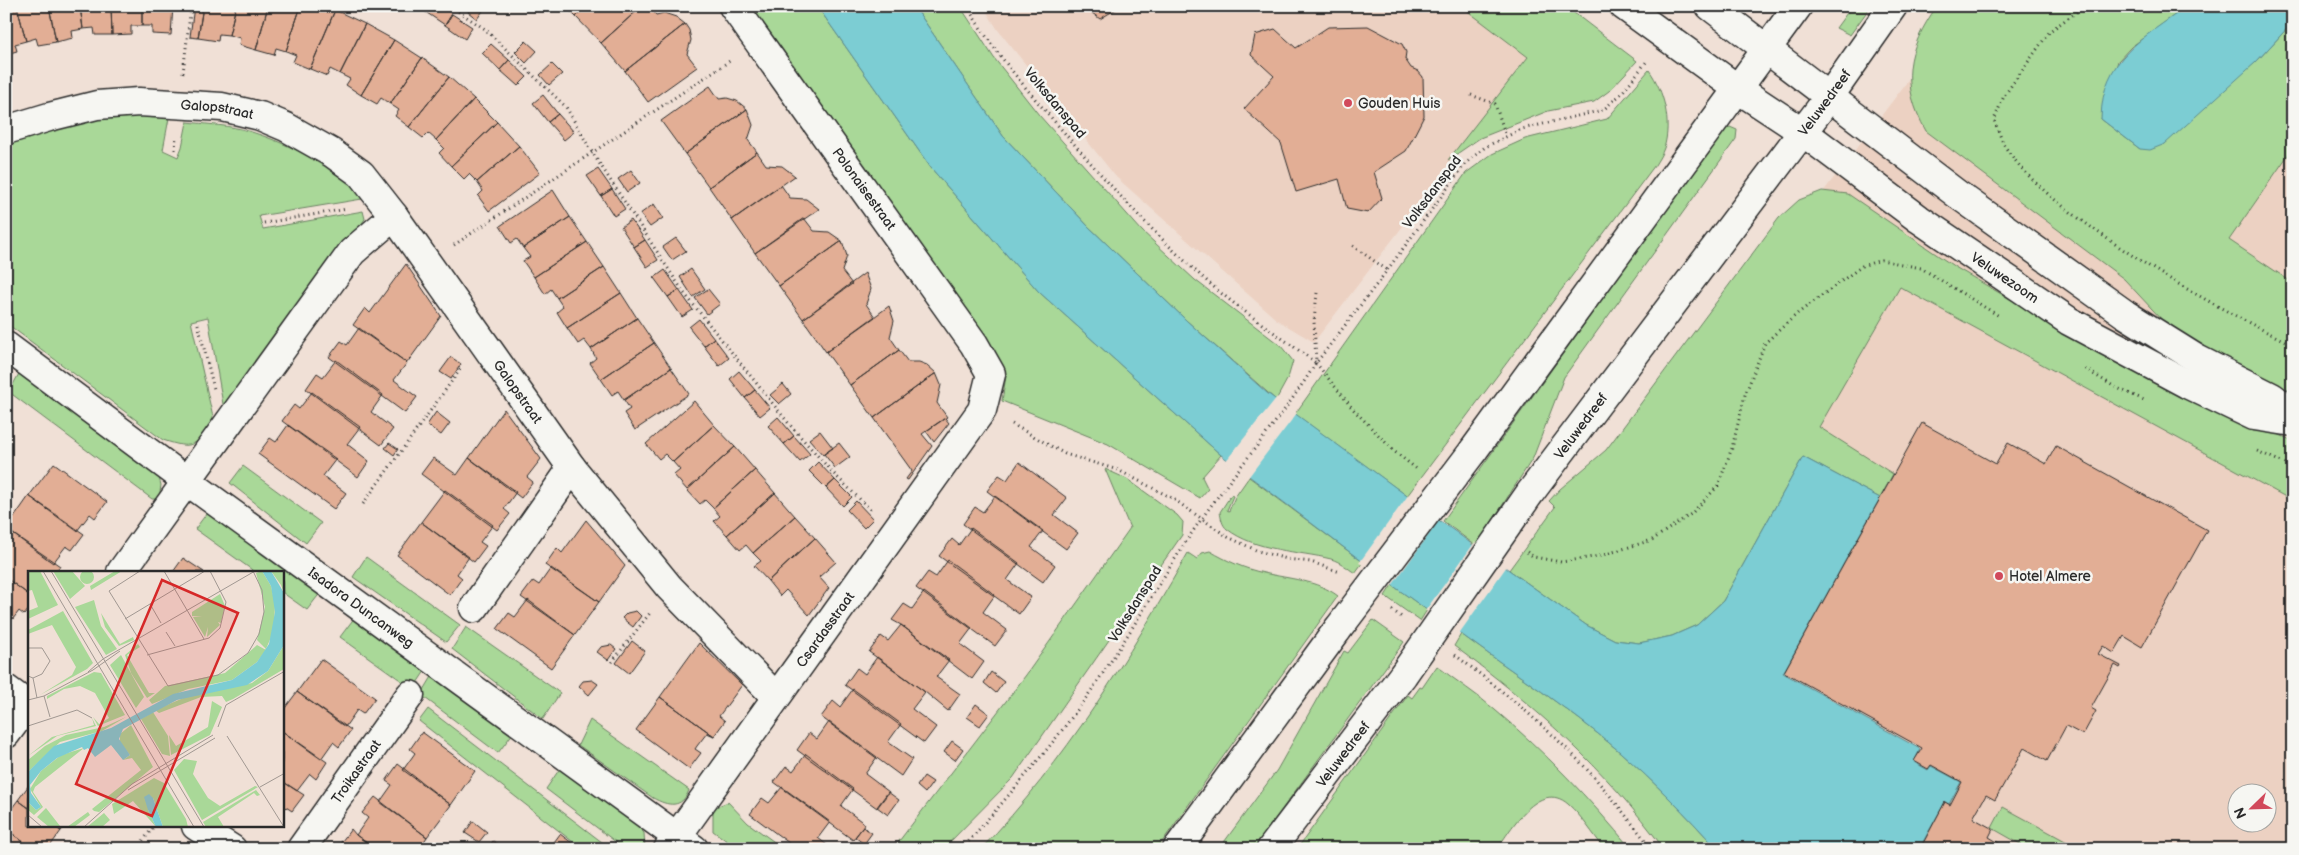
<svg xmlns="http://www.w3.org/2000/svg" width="2299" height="855" viewBox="0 0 2299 855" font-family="'Balsamiq Sans',sans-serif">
<rect width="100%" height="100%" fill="#f0e0d6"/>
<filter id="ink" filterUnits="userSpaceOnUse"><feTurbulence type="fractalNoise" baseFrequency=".02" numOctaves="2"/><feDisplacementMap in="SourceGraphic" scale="10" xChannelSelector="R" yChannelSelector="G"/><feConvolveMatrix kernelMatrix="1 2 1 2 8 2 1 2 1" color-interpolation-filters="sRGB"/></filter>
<g filter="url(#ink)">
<path fill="#ecd1c2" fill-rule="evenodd" d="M983 6H1576L1535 54 1314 342 1277 320 1116 177 998 30Z
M1965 6H2293V849H1905L1552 547ZM2236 792H2266V822H2236Z"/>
<path fill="#a9d898" stroke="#6a8262" d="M743 6H817L931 168 1039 292 1221 455 1202 477 1208 489 1200 498 1108 444 1002 401 1006 376 941 273Z
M914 6H960L994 58 1039 115 1142 231 1195 280 1281 346 1293 361 1288 378 1276 400 1187 321 1088 226 1003 136Z
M1461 6H1565L1637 61 1609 91 1594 102 1548 111 1480 138 1448 160 1528 57Z
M1852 6H1871L1850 35 1836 28Z
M1937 6H2187L2131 47 2118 61 2101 119 2140 149 2256 62 2293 22V148L2229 240 2293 283V398L2180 339 2124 279 1926 131C1900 84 1906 50 1937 6Z
M1649 70C1664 91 1672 122 1664 148 1662 154 1658 160 1655 165L1407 496 1295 414 1466 173 1492 154 1525 139 1607 119Z
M149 115 169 118 163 150 178 157 182 147 187 122C205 124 224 125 241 129 271 136 350 170 362 199L259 216 263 229 363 211 365 219 225 416 208 317 191 321 215 426C192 446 193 450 163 440L6 323V144L61 123 118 116Z
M1730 127 1737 130 1736 139 1564 377 1533 458 1476 546 1443 521 1724 129Z
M1822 191 1848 194 1955 267 2116 361 2293 441V501L1900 287 1819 427 1893 474 1880 498 1803 457 1723 601 1697 625 1672 636 1639 643 1615 640 1586 625 1509 570 1555 507 1549 501 1560 489 1606 450 1779 218 1799 200Z
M21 370 157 471 161 485 159 499H152L9 392Z
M243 466 321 523 306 543 230 483Z
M1105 469 1127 479 1177 515 1183 522 1182 535 1013 778 943 849H893L1026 675 1130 528Z
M1249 477 1363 562 1355 573C1347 568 1341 562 1331 559 1299 551 1255 551 1227 529 1222 525 1221 518 1220 512L1231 495 1233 496 1227 510 1229 511 1235 497Z
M210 509 321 592 307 610 283 593 282 572H255L195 529Z
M1210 551C1227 561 1245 569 1264 573 1289 579 1317 580 1338 596L1157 849H981C1066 761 1128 658 1188 553L1197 559 1202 553Z
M366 557 460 625 446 642 353 577Z
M1392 585 1427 610 1420 621 1385 596Z
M355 617 425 671 413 689 340 637Z
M1373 620 1404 642 1253 849H1219L1277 770 1344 651 1348 653Z
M466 627 560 693 543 719 452 649Z
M1461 634C1514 673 1570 709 1620 752 1654 782 1687 815 1717 849H1664C1605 768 1534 705 1454 646Z
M1437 666C1456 681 1477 694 1495 710 1544 751 1590 799 1631 849H1605C1593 835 1582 816 1568 804 1539 779 1511 829 1497 849H1297L1408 695 1412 698 1420 687 1422 688Z
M433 675 513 733 498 753 421 695Z
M428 709 611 849H582L419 721Z
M590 720 689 790C682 809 668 806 653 798L578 745Z
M561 767 635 823 644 833 645 849H625L546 789Z
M728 802 748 823 784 849H738L713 831V808Z
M2003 807 2080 849H2029L1992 828Z"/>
<path fill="#7ccdd3" stroke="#5c8c90" d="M817 6H914L1003 136 1088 226 1187 321 1267 393 1410 498V502C1443 522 1472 542 1499 568L1505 567 1509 570 1586 625 1615 640 1639 643 1672 636 1697 625 1723 601 1803 457 1880 498 1783 673 1920 749 1914 762 1928 770 1931 766 1961 782 1949 804 1945 802 1919 849H1717C1687 815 1654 782 1620 752 1570 709 1514 673 1461 634L1458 632V627L1432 609 1427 610 1392 585 1393 580 1366 560 1363 562 1221 455 1039 292 931 168Z
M2187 6H2293V22L2256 62 2165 144 2150 150 2140 149 2101 119C2102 57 2143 39 2187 6Z"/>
<path fill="#f0e0d6" d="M1277 397 1297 413 1247 479 1225 462Z
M1409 494 1412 496V501L1436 519 1441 518 1391 587V581L1366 563 1363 565 1359 563Z
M1475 542 1478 545 1477 549 1500 566H1507L1458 635 1456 628 1431 611H1425Z"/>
<path fill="#e2ae95" stroke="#2b2b2b" d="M6 6H17L26 41 15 44 17 51 6 54Z
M17 6H49L56 42 38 45 36 38 26 41Z
M49 6H80L83 29 72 31 73 38 56 42Z
M80 6H111L112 35H95L94 28 83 29Z
M111 6H142V26H131V34L112 35Z
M142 6H173L171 35 152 34V26H142Z
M194 6H203L198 38 190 37Z
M203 6H236L229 35 219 34 218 41 198 38Z
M236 6H268L256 50 239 45 240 38 229 35Z
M268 6H301L286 51 276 48 274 55 256 50Z
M301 6H326L335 10 310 69 293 62 296 55 286 51Z
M428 6H441L452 14 445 25 424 11Z
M472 6 485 8 477 19 468 12Z
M565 6H586L576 17Z
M586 6H642L601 43 576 17Z
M642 6H649L656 15 664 13 676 17 685 24 625 71 601 43Z
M1083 6H1121L1100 19Z
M335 10 365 24 340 74 330 69 327 76 310 69Z
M452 14 472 27 465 39 445 25Z
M365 24 394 40 361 95 346 85 350 79 340 74Z
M685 24 689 30 691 40 687 54 697 67 648 102 625 71Z
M1368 26 1402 44 1406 52 1405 59 1411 68 1418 71 1423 77 1424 116 1406 151 1374 172 1382 198 1368 213 1347 209 1339 179 1296 192 1281 143 1244 109 1274 76 1251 55 1255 35 1275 29 1296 48 1328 27Z
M394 40 422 58 390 104 381 98 377 104 361 95Z
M526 41 537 51 526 63 515 52Z
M491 44 509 60 500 70 482 53Z
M422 58 449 77 409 127 395 116 399 110 390 104Z
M509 60 527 77 518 86 500 70Z
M552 64 562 74 549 85 540 75Z
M449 77 474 99 436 140 428 133 423 138 409 127Z
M710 86 719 99 727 98 737 101 747 109 685 154 661 121Z
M543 95 558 114 548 122 533 103Z
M474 99 497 122 451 166 439 153 444 148 436 140Z
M747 109 753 125 748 140 757 152 709 187 685 154Z
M558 114 574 132 564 140 548 122Z
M497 122 519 146 477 182 469 174 464 179 451 166Z
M519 146 540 173 489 211 478 196 483 191 477 182Z
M757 152 766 165 782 166 795 176 732 220 709 187Z
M598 169 612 189 601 196 587 176Z
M631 170 640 183 627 192 618 179Z
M781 185 790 198 806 199 819 209 755 253 732 220Z
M612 189 625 209 614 216 601 196Z
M553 190 570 217 523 248 517 239 511 243 500 226Z
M654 204 663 218 650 227 640 214Z
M570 217 587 242 534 277 523 261 530 257 523 248Z
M804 218 814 231 829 232 842 241 779 286 755 253Z
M631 220 645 240 634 247 621 227Z
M676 238 686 251 672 260 663 247Z
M645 240 658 260 647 267 634 247Z
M842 241 847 256 842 271 852 284 803 319 779 286Z
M587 242 604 267 557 298 551 289 545 294 534 277Z
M406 264 441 316 407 363 353 325 365 308 370 313Z
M604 267 621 293 567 328 557 312 563 307 557 298Z
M691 269 705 289 693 297 680 277Z
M665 270 679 290 668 297 654 278Z
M865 273 871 289 866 304 875 317 826 352 803 319Z
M708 289 720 304 707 314 695 298Z
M679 290 693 310 682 317 668 297Z
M621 293 637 318 591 349 584 340 578 344 567 328Z
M889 306 894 321 890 337 899 350 850 385 826 352Z
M637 318 654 343 601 379 590 363 596 358 591 349Z
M699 319 714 338 704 346 689 327Z
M359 328 407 363 394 380 417 397 405 413 329 357 341 341 347 345Z
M714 338 729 358 719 366 704 346Z
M654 343 671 368 624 400 618 391 612 395 601 379Z
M899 350 908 362H919L927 365 936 373 874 418 850 385Z
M451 357 461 364 451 379 440 372Z
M336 360 383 395 371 412 393 429 381 445 306 389 317 373 323 377Z
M671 368 689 394 635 430 624 413 630 409 624 400Z
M739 371 755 390 745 398 730 379Z
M936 373 941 385 937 403 947 417 922 434 932 446 908 480 906 479 912 471 874 418Z
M783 384 791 394 779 404 770 395Z
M755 390 770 408 760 416 745 398Z
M312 392 360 427 347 444 369 461 358 477 282 421 294 405 299 409Z
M694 401 714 425 673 462 665 454 659 459 646 444Z
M504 409 541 459 527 477 533 482 521 498 469 458Z
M436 412 450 423 441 435 427 425Z
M778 417 794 436 784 444 768 426Z
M945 418 949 423 934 442 926 431Z
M1922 423 1996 464 2008 443 2046 464 2056 446 2207 530 2142 647 2124 636 2114 653 2103 646 2098 654 2121 666 2120 668 2115 665 2091 708 2096 711 2083 735 2066 726 2047 761 2024 748 1995 800 1986 795 1973 818 1993 829 1989 837 2009 849H1920L1945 802 1950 805 1962 782 1931 765 1928 769 1914 761 1922 748 1784 672Z
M288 425 336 459 323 476 346 493 334 509 258 454 270 438 276 442Z
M714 425 735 447 687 490 674 475 680 470 673 462Z
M820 431 833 448 823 455 809 439Z
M794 436 810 454 800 462 784 444Z
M389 443 398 449 394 455 385 448Z
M839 443 850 457 835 468 824 454Z
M735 447 755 470 713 508 705 500 700 504 687 490Z
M433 458 457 475 469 458 516 492 504 509 510 514 497 530 421 474Z
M818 462 835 480 826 488 809 471Z
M1019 462 1067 498 1054 515 1078 533 1066 549 987 491 999 475 1007 480Z
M54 463 107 502 95 518 90 514 77 531 29 496Z
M755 470 775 493 727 535 714 521 720 516 713 508Z
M835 480 852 497 843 506 826 488Z
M445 490 493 525 480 542 486 546 474 562 421 522Z
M775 493 795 516 753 553 746 545 740 550 727 535Z
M29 496 84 534 72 550 66 546 53 563 6 529Z
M995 496 1043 531 1031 547 1055 565 1043 582 963 524 975 507 983 512Z
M856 501 873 519 864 528 847 510Z
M795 516 815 538 768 581 754 566 761 561 753 553Z
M586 520 625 566 599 602 545 565 557 548 562 553Z
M421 522 469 557 457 574 462 578 450 595 397 555Z
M971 528 1019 563 1007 580 1031 597 1019 614 939 556 952 539 959 545Z
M6 529 60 566 56 572H29V595L6 578Z
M815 538 836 562 819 577 829 588 809 615 786 590 780 596 768 581Z
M183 558 204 572H173Z
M948 560 995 595 983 612 1007 630 995 646 916 588 928 572 936 577Z
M551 568 599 602 575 635 521 597 533 581 539 585Z
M6 578 29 595V609L24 615 19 611 6 628Z
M924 592 972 628 960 644 984 662 972 679 901 625 892 620 904 604 912 609Z
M528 600 575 635 551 668 497 629 509 613 515 617Z
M636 611 641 616 633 627 622 618 627 613Z
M901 625 949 660 936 677 960 694 948 711 925 692 869 652 881 636 888 641Z
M632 641 645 651 629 673 616 663Z
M699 643 742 685 719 716 725 721 714 736 660 697Z
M611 645 616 649 608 660 597 652 601 647Z
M877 657 925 692 912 709 936 727 924 743 845 685 857 668 865 674Z
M321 659 375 698 363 714 357 710 345 727 297 692Z
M991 672 1004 682 996 693 984 683Z
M592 680 598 684 589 695 579 686 583 681Z
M853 689 901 724 888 742 912 759 901 776 821 717 833 701 840 707Z
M297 692 351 730 339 747 333 742 321 759 282 731V712Z
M660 697 714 736 707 733 697 746 695 749 701 753 689 769 636 730Z
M976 704 989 714 980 726 967 717Z
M829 722 877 757 865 774 889 792 877 808 797 750 809 733 817 739Z
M282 731 327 762 316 779 310 774 297 791 282 781Z
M422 732 475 771 451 805 403 770 415 753 410 749Z
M952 741 963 749 955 760 944 752Z
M806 754 853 789 841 806 865 824 853 840 774 782 786 766 793 771Z
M398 764 451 805 427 837 380 802 392 785 386 781Z
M924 776 933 782 925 793 917 786Z
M282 781 304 795 292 811 286 807 282 811Z
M29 785V808L18 800Z
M782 787 830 822 818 838 832 849H797L750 814 762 798 769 803Z
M888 792 899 800 888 815 877 807Z
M375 797 427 837 419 849H375L356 835 368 818 362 813Z
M18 800 29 808V826H54L61 831 48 849H33L6 829V816Z
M473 821 487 832 479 842 465 833Z
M54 826H65L61 831Z
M863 827 872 833 864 844 855 837Z
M6 829 33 849H6Z
M351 829 356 835 375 849H343L339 845Z
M560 834 580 849H549Z
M493 841 505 849H487Z"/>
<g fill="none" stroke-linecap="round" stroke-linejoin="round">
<g stroke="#2b2b2b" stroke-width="31">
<g id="street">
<path id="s1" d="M1624 6 1738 89 1803 132 1919 219 2069 321 2187 384 2254 416 2293 422"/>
<path d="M1710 6 1957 194 2125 314 2197 359 2272 397 2293 413"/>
<path id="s2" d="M6 130 49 117 97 105 139 102 222 107 260 116 286 127 332 153 361 174 394 216 572 468 669 587 775 696"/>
<path id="s3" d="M6 346 187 481 694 849"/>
<path d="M121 572 352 252 394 216"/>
<path d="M474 608 572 468"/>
<path d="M6 689 29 706"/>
<path d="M6 734 29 703"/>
<path d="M196 826 232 849"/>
<path id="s4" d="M301 849 410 695"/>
<path id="s5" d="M668 849 982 410 991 374 974 344 733 6"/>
</g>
</g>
<g stroke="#2b2b2b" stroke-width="31">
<g id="secondary">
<path d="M1473 451 1798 6"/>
<path id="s6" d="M1530 493 1829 97 1893 6"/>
<path d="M1177 849 1338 629"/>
<path id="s7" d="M1271 849 1403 675"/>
</g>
</g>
<path stroke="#2b2b2b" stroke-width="3" stroke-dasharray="1 4" stroke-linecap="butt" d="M450 6 485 29 566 107 592 152 684 293 790 425 834 474 872 511
M967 6C993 51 1028 91 1062 130 1110 186 1159 240 1215 288 1247 315 1283 338 1316 363L1380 280 1465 164 1485 147 1522 129 1603 110 1621 94 1647 61
M2085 6 2050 31 2004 96 1994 120C1998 129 2001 140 2006 148 2029 182 2063 207 2095 230 2158 275 2224 311 2293 345
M183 73 191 6
M1471 95 1495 104 1506 136
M175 150 176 136
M264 223 347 209
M454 245 731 60
M1353 246 1387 270
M1317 293 1314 321 1316 363 1353 409 1395 452 1418 470
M198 324 214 389
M2085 369 2115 387 2144 400
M1012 424 1065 454 1118 470 1172 498 1228 537 1258 551 1287 559 1311 562 1340 572
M2257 451 2293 467
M363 504 462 367
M1527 552 1534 557 1561 562 1600 556 1652 540 1691 514 1718 486 1732 448 1745 395 1765 343 1798 313 1862 266 1881 260 1921 268 1999 316
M1392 610 1403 618
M1455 655C1495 685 1535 717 1571 753 1601 782 1626 816 1652 849
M612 662 650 613
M137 849 154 826
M962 849C1002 803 1042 758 1078 709 1119 653 1153 592 1191 534 1231 475 1279 423 1316 363"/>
<use href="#street" stroke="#f6f6f2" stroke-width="28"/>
<use href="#secondary" stroke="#f6f6f2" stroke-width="28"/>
<g stroke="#2b2b2b" stroke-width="31" stroke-linecap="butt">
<path id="secondary-bridge" d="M1338 629 1473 451
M1403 675 1530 493"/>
</g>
<use href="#secondary-bridge" stroke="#f6f6f2" stroke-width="28"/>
</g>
</g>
<g fill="#d1495b" stroke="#f6f6f2" stroke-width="2">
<circle cx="1348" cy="103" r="5"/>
<circle cx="1999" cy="576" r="5"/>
</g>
<g text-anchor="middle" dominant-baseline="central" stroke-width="5" stroke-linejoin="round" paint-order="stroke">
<g font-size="14" fill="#2b2b2b" stroke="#f6f6f2">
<text transform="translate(1055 103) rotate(50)">Volksdanspad</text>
<text stroke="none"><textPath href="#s6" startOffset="489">Veluwedreef</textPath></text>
<text stroke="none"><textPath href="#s2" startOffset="215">Galopstraat</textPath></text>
<text transform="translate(864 189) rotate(54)">Polonaisestraat</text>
<text transform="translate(1432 192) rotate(-53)">Volksdanspad</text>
<text stroke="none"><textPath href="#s1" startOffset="468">Veluwezoom</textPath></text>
<text stroke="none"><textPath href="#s2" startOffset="644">Galopstraat</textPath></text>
<text stroke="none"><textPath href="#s6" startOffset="84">Veluwedreef</textPath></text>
<text transform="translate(1135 604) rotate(-58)">Volksdanspad</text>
<text stroke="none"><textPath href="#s3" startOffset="441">Isadora Duncanweg</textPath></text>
<text stroke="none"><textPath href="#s5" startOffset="270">Csardasstraat</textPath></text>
<text stroke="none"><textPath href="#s7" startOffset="119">Veluwedreef</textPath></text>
<text stroke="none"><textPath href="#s4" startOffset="95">Troikastraat</textPath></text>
</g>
<g font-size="14" fill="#2b2b2b" stroke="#f6f6f2" text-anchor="start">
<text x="1358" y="103">Gouden Huis</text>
<text x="2009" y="576">Hotel Almere</text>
</g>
</g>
<g transform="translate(28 571)">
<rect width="256" height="256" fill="#f0e0d6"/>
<path d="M52 6a7 7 0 1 1 14 0a7 7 0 1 1-14 0ZM0 0H12L30 34 0 48V40L10 36 4 19 0 20ZM25 0H44L57 15 42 28ZM87 0H94L63 19 62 15ZM234 0 243 15 247 33 246 59 238 78 229 69 237 36 228 2ZM243 0 256 1V22L253 14ZM192 23 197 35 193 52 190 51 192 54 179 66 180 56 177 66 165 46H174L164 45V41ZM66 29 73 55 89 78 78 84 47 36ZM35 40 65 92 59 98 12 124 44 104 48 96 24 54 0 63V59ZM73 42 92 73 105 66 106 69 91 75 77 56ZM110 73 112 76 99 84 121 122H127L119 127 103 102 97 84ZM229 74 238 79 229 91 204 109 160 118 124 133 121 129 137 115 197 102ZM256 74V98L205 128 198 131 194 125 173 126 131 142 127 139 160 125 224 112 240 100ZM93 84 116 126 108 137 82 94ZM66 101 73 102 97 144 70 155 65 146 71 153 81 147 67 122 52 115 36 118 19 128V125ZM184 130 194 136 182 164 143 184 141 164 148 175 180 156ZM125 141 140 165 142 185 134 183 113 148ZM98 146 74 160 32 171 0 201V189L17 175 38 164 76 156ZM64 147 68 155 29 165 0 185 24 166 66 154ZM103 154 125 196 71 241 66 240 64 238 113 199 104 187 95 189 102 184 92 172V163ZM56 177 7 216 5 221 15 236 6 244 0 239V231L8 239 13 236 2 218 13 200 33 184ZM156 188 169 190 165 203 180 227 192 235 227 215 230 216 174 249 146 199ZM126 207 136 212 158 248 160 256H135L125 227 120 239 128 256 105 230 86 243 84 233ZM228 219 232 224 229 225 226 222 190 246 196 256H178L175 251ZM18 237 32 255 39 256 60 241 62 244 46 256H21L9 246ZM76 242 82 249 74 256H59Z" fill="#a9d898"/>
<path d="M234 0H243L256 22V74L240 100 219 114 149 129 95 158 91 168 102 184 95 189 83 174 67 186 60 177 56 179 54 176 29 187 13 200 2 214 3 222 13 236 8 239 0 231V201L26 175 83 157 145 123 204 109 229 91 241 73 247 41 243 15ZM121 223 125 227 135 256H128L120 239 116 226Z" fill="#7ccdd3"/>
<path fill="none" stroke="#a19892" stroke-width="1" d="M15 0 166 256M23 0 176 256M112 0 81 20 140 115 190 104 220 82 231 63 236 41 234 19 225 0M136 0 176 68M122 33 133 52M97 48 177 0M138 61 147 75M0 77H14L22 90 14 103 5 107 0 105M119 84 181 67 192 57 198 31 182 0M60 101 75 88 227 0M5 107 9 127M16 125 22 146M0 129 16 125 65 99 92 80M0 155 49 139 64 147M190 156 198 134 257 100M199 165 256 256M232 216 257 202M100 219 187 167M0 244 14 256M56 256 104 213 185 164"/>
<path fill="#d62828" fill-opacity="0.15" stroke="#d62828" stroke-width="2.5" d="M134 9 210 42 124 245 48 213Z"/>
<rect width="256" height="256" fill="none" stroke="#2b2b2b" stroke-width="2.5"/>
</g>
<rect width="2299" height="855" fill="none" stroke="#f6f6f2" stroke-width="25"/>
<rect x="12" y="12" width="2274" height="830" fill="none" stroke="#2b2b2b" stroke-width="2" filter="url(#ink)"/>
<g transform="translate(2252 808) rotate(247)"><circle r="24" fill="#f6f6f2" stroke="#a5a5a2"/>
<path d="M0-4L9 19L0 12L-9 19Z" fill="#d1495b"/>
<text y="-8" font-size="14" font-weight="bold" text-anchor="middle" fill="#2b2b2b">N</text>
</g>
</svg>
